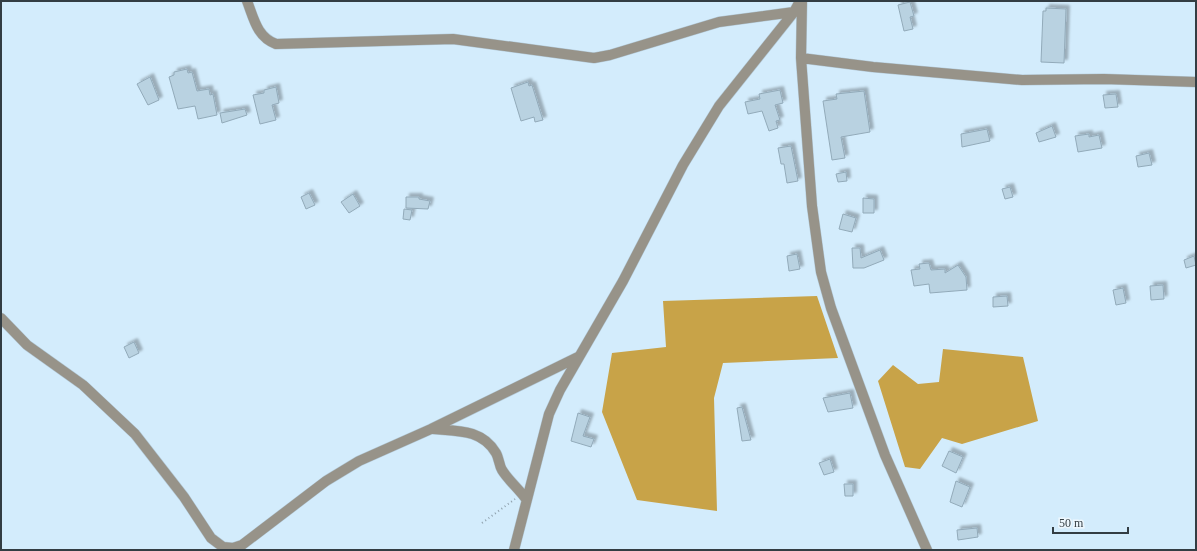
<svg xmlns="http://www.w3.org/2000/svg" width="1197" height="551" viewBox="0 0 1197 551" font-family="'Times New Roman',serif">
<defs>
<filter id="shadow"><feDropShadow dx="3.5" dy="-3.5" stdDeviation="1" flood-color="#0004"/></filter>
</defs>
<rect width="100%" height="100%" fill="#d3ecfc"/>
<path fill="#c8a348" d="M817 296 838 358 723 363 714 398 717 511 637 500 602 412 612 353 666 347 663 301Z
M943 349 1023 357 1038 421 962 444 942 438 920 469 905 467 878 381 893 365 918 384 939 382Z"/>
<path fill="#b9d2e1" stroke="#92aab9" filter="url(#shadow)" d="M910 2 914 16 910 17 913 29 904 31 898 5Z
M1046 8 1066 9 1064 63 1041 62 1043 11H1046Z
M187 69 188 73 192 72 197 91 209 89 210 95 213 94 217 115 198 119 195 106 178 109 169 77 174 75V72Z
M150 77 159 100 148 105 137 84Z
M528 82 529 86 532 85 543 120 535 122 534 117 521 121 511 88Z
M276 87 279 103 272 105 276 120 260 124 253 95 264 93V90Z
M780 90 783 103 775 105 780 120 776 121 778 128 769 131 762 111 748 114 745 102 760 99 759 94Z
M864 91 870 132 841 137 845 158 832 160 823 101 837 99 836 94Z
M1116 94 1118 107 1105 108 1103 95Z
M245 109 247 115 222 123 220 113Z
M1052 126 1056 137 1039 142 1036 133Z
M987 129 990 141 962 147 961 134Z
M1089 134V137L1099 135 1102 148 1078 152 1075 136Z
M791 146 798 181 787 183 784 164H781L778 148Z
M1149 153 1152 165 1138 167 1136 156Z
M846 172 847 181 838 182 836 174Z
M1010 187 1013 197 1005 199 1002 189Z
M309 193 315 205 306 209 301 197Z
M353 194 360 206 349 213 341 202Z
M406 197H419V199L430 201 428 209 406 208Z
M863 198 874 199V213H863Z
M404 209 412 210 410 220 403 219Z
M843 214 856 218 852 232 839 229Z
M852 248H860L861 258 880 250 884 260 864 268H853Z
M797 254 800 269 789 271 787 256Z
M1194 256 1196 265 1186 268 1184 260Z
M929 263 931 270 945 269V273L958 265 966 277 967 290 930 293 929 284 914 286 911 270 920 269 919 264Z
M1163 285 1164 299 1151 300 1150 286Z
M1123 288 1126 303 1116 305 1113 290Z
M1007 296 1008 306 993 307V297Z
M134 342 139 353 129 358 124 347Z
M850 393 853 408 828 412 823 398Z
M742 407 751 440 742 441 737 408Z
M578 413 590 417 583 436 594 439 591 447 571 441Z
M949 451 963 457 956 473 942 466Z
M830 459 834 472 824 475 819 463Z
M956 481 970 487 962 507 950 502Z
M844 484H853V496H845Z
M977 528 978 537 958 540 957 530Z"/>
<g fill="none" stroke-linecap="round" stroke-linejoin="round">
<g stroke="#b3c9d7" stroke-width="11">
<path id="minor" d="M247 1C254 19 257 37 276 44L453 39 594 58 610 55 719 22 794 12 800 1
M802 1 801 58 812 206 821 272 831 308 885 455 927 550
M801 58 873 67 1022 80 1104 79 1196 82
M1 318 27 345 83 385 135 434 184 497 211 538 223 547 233 548 242 545 326 481 359 461 431 429 578 357
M433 429C457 431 482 429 496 453 499 458 499 465 502 470 509 481 519 489 526 499
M514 550 549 414 560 390 623 281 683 165 719 106 794 12"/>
</g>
<path stroke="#8fa1ad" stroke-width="2" stroke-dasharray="1 3" stroke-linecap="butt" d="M482 523 515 499"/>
<use href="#minor" stroke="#979389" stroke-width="10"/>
</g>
<rect width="1197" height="551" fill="none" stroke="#333d43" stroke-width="4"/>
<path d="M1053 527v6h75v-6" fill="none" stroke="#333d43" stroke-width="2"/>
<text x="1059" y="527" font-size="12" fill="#333d43" stroke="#edf7fd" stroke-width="3" paint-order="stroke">50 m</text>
</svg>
